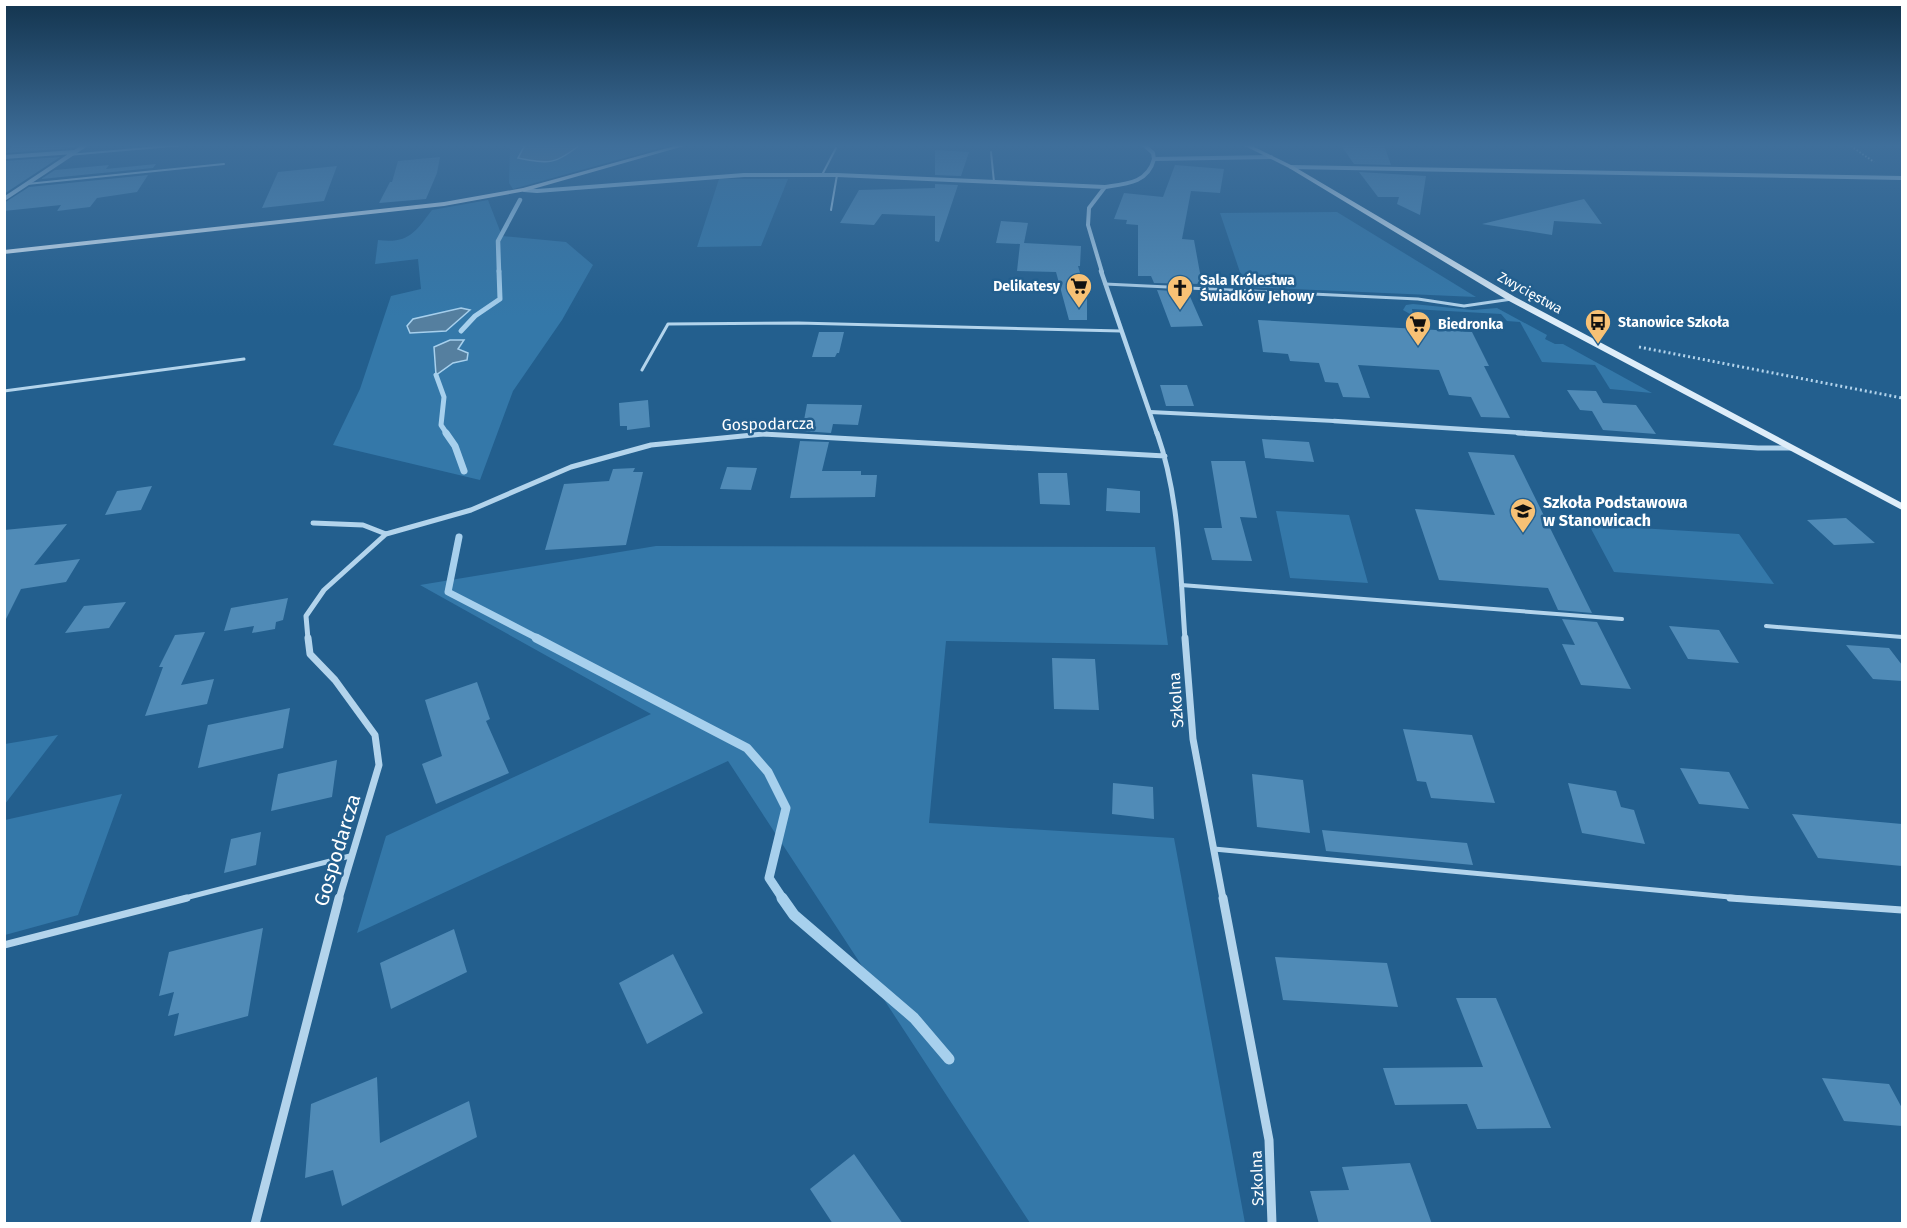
<svg xmlns="http://www.w3.org/2000/svg" width="1907" height="1228" viewBox="0 0 1907 1228" font-family="'Fira Sans',sans-serif">
<rect width="100%" height="100%" fill="#235f8e"/>
<path fill="#3478a9" d="M518 144H675L513 189 509 183 510 146Z
M719 179H788L761 246 697 247Z
M488 200 502 236 566 242 593 265 562 320 513 391 480 480 333 445 360 389 391 296 421 289 418 259 375 264 378 240C409 244 415 232 432 210Z
M1337 212 1476 297 1245 287 1220 213Z
M1413 304 1473 310 1497 308 1547 335 1545 339 1555 344H1563L1652 393 1610 389 1595 365 1542 362 1520 322 1507 321 1501 314 1412 309 1413 314H1410L1403 310 1406 305Z
M1276 511 1349 515 1368 583 1290 578Z
M1589 525 1739 534 1774 584 1614 572Z
M656 546 1155 547 1168 645 946 641 929 823 1174 838 1245 1223H1030L728 761 357 933 386 836 651 714 420 585Z
M58 735 5 804V744Z
M122 794 78 915 5 935V820Z"/>
<path fill="#557f9f" stroke="#a7d0ed" stroke-width="1.5" d="M581 144C555 165 549 164 518 158L525 145Z
M461 308 470 310 446 331 410 333 407 326 413 319Z
M450 340H464L458 349 468 353 467 360 453 363 436 375 434 347Z"/>
<g fill="none" stroke-linecap="round" stroke-linejoin="round">
<path stroke="#a7d0ed" stroke-width="4.5" d="M499 272 498 241 520 200"/>
<path stroke="#a7d0ed" stroke-width="5" d="M461 331 475 316 500 299 499 271
M436 375 444 397 441 425 447 434"/>
<path stroke="#a7d0ed" stroke-width="7" d="M446 433 455 446 464 471
M459 537 448 592 539 639"/>
<path stroke="#a7d0ed" stroke-width="9" d="M536 638 747 748 768 772 786 808 769 878 783 899"/>
<path stroke="#a7d0ed" stroke-width="11" d="M782 898 794 915 914 1018 949 1059"/>
</g>
<path fill="#508bb7" d="M16 144H78L73 148 4 153Z
M1340 144 1384 145 1391 165 1354 164Z
M935 150 969 152 961 176 935 175Z
M60 157 4 194V161Z
M440 157 437 173 426 199 379 203 390 182H392L398 161Z
M156 164 153 168 41 179 55 170 109 165 106 169Z
M1175 165 1224 169 1220 193 1191 191 1182 239 1194 240 1202 284 1154 283 1151 276H1138V225L1126 224 1127 220 1114 219 1124 193 1163 197Z
M337 166 324 201 262 208 278 172Z
M1359 172 1426 176 1420 215 1397 204 1399 197H1378Z
M148 175 137 192 97 198 90 207 57 211 61 205 4 211V203L29 187Z
M935 184 958 185 939 242 935 241V216L882 214 874 225 840 223 859 190 935 188Z
M1584 199 1602 224 1554 221 1552 235 1482 224Z
M1001 221 1028 223 1024 243 1081 246 1080 266H1078L1087 296V320H1069L1056 272 1017 271 1020 244 996 243Z
M1157 290 1188 292 1203 326 1171 327Z
M1258 320 1472 332 1489 366H1484L1510 418 1481 417 1471 397 1449 395 1439 370 1358 365 1370 398 1343 397 1338 383 1325 382 1319 363 1290 361 1288 354 1263 352Z
M819 332H844L839 353H837L835 357H812Z
M1160 385H1187L1194 406H1166Z
M1567 390 1596 391 1603 403 1636 405 1656 434 1603 430 1592 411 1580 410Z
M648 400 650 427 627 430V426H620L619 403Z
M807 404 862 405 858 425 833 424 831 433 802 431Z
M1262 439 1309 442 1314 462 1265 458Z
M800 441 829 442 822 471H861V475H877L875 497 790 498Z
M1468 452 1514 455 1592 613 1558 610 1548 588 1439 580 1415 509 1495 515Z
M1211 461H1245L1257 518 1240 517 1252 561 1212 560 1204 528H1222Z
M727 467 757 468 751 490 720 489Z
M635 468 633 472H643L626 545 545 550 564 484 609 481 613 469Z
M1038 473H1067L1070 505 1040 504Z
M152 486 141 510 105 515 117 491Z
M1107 488 1140 491V513L1106 511Z
M1846 518 1875 543 1834 545 1807 520Z
M67 524 34 565 80 559 66 582 21 589 4 623V530Z
M288 598 283 620 276 622 275 629 252 633 254 626 224 631 231 608Z
M126 602 109 628 65 633 84 606Z
M1562 619 1597 622 1631 689 1581 685 1562 644 1575 645Z
M1669 626 1719 630 1739 663 1688 659Z
M205 632 181 685 214 679 207 704 145 716 163 667H159L175 635Z
M1846 645 1889 648 1902 665V681L1873 679Z
M1052 658 1095 659 1099 710 1054 709Z
M477 682 490 719 486 721 509 773 436 804 422 764 442 756 425 700Z
M290 708 283 748 198 768 208 725Z
M1403 729 1472 735 1495 803 1431 798 1426 782 1417 781Z
M337 760 332 797 271 811 278 774Z
M1680 768 1729 772 1749 809 1699 804Z
M1252 774 1303 780 1310 833 1257 827Z
M1113 783 1153 787 1154 819 1112 814Z
M1568 783 1616 791 1621 807 1634 810 1645 844 1582 833Z
M1792 814 1902 824V866L1818 858Z
M1322 830 1467 843 1473 865 1326 851Z
M261 832 256 865 224 873 231 839Z
M263 928 248 1016 174 1036 179 1013 168 1016 174 992 159 996 169 952Z
M454 929 467 972 391 1009 380 963Z
M673 954 703 1013 647 1044 619 983Z
M1275 957 1387 963 1398 1007 1283 1000Z
M1456 998H1496L1551 1128 1477 1129 1467 1104 1395 1105 1383 1068 1483 1067Z
M377 1077 380 1143 469 1101 477 1137 342 1206 333 1170 305 1178 311 1104Z
M1822 1078 1889 1084 1902 1108V1126L1844 1121Z
M854 1154 903 1224H833L810 1189Z
M1410 1163 1432 1224H1319L1310 1191 1349 1190 1342 1167Z"/>
<g fill="none" stroke-linecap="round" stroke-linejoin="round">
<path stroke="#b3d4ec" stroke-width="2" stroke-dasharray="1.5 2" stroke-linecap="butt" d="M1848 144 1874 162"/>
<path stroke="#b3d4ec" stroke-width="3" stroke-dasharray="2 3" stroke-linecap="butt" d="M1639 347 1902 398"/>
<path stroke="#b3d4ec" stroke-width="2" d="M991 152 994 182
M68 155 194 144
M822 175 836 148
M27 184 224 164
M831 210 837 175"/>
<path stroke="#b3d4ec" stroke-width="3" d="M1105 284 1418 299 1464 306 1512 299
M642 370 668 324 798 323 1121 331
M4 391 244 359"/>
<path stroke="#b3d4ec" stroke-width="4" d="M1181 585 1622 619
M1766 626 1902 637"/>
<path stroke="#b3d4ec" stroke-width="5" d="M1214 849 1751 899
M181 899 350 856"/>
<path stroke="#b3d4ec" stroke-width="7" d="M1730 898 1902 910
M4 945 187 898"/>
<path stroke="#b3d4ec" stroke-width="4" d="M1150 412 1334 421"/>
<path stroke="#b3d4ec" stroke-width="4" d="M1143 144 1153 153 1154 159
M4 157 74 152
M1154 159 1271 157
M1291 167 1902 178
M524 190 537 191 744 175H837L1105 187C1126 184 1148 183 1154 159
M4 199 87 144
M1102 272 1088 225 1089 208 1105 187"/>
<path stroke="#b3d4ec" stroke-width="4.5" d="M1101 271 1157 434
M1334 421 1542 434
M761 434H767"/>
<path stroke="#b3d4ec" stroke-width="5" d="M1157 433C1180 498 1180 571 1185 639
M1518 433 1758 448H1791
M313 523 363 525 386 534 471 510 571 467 651 445 763 434 1165 456
M308 639 306 616 324 590 386 534"/>
<path stroke="#b3d4ec" stroke-width="7" d="M308 638 310 654 335 680 375 735 379 765 339 899
M1185 638 1193 739 1223 899"/>
<path stroke="#b3d4ec" stroke-width="9" d="M1223 898 1269 1140 1272 1224
M255 1224 339 898"/>
<path fill="#deedf9" fill-rule="evenodd" d="M682 144H691L526 191 444 206 4 254V250L444 202 523 188Z
M1241 144H1248L1293 166 1515 297 1902 503V510L1509 301 1289 168Z"/>
</g>
<linearGradient id="sky" x2="0" y2="1"><stop stop-color="#13344e"/><stop offset="0.46" stop-color="#3f6f9b"/><stop offset="1" stop-color="#3f6f9b" stop-opacity="0"/></linearGradient>
<rect width="1907" height="316" fill="url(#sky)"/>
<defs>
<g id="supermarket-pin" transform="scale(1.35)"><path d="M0 17L-7.5 6A9.5 9.5 0 1 1 7.5 6Z" fill="#f7c175" stroke="#235f8e"/><path d="M-6-5.5h2.5l.6 2H6L4.5 2H-2.5L-4.4-4H-6ZM-1.5 3.2a1.3 1.3 0 1 0 .1 0ZM3 3.2a1.3 1.3 0 1 0 .1 0Z" fill="#111"/></g>
<g id="church-pin" transform="scale(1.35)"><path d="M0 17L-7.5 6A9.5 9.5 0 1 1 7.5 6Z" fill="#f7c175" stroke="#235f8e"/><path d="M-1.2-6h2.4v3.5h3.3v2.4h-3.3V6h-2.4V-.1h-3.3v-2.4h3.3Z" fill="#111"/></g>
<g id="bus-pin" transform="scale(1.35)"><path d="M0 17L-7.5 6A9.5 9.5 0 1 1 7.5 6Z" fill="#f7c175" stroke="#235f8e"/><path d="M-5-6H5V4H4V6H2V4H-2V6H-4V4H-5ZM-3.5-4V0h7V-4ZM-3.5 1.2v1.5H-2V1.2ZM2 1.2v1.5H3.5V1.2Z" fill="#111"/></g>
<g id="school-pin" transform="scale(1.35)"><path d="M0 17L-7.5 6A9.5 9.5 0 1 1 7.5 6Z" fill="#f7c175" stroke="#235f8e"/><path d="M0-5L7-2L0 1L-7-2ZM-4 1L0 2.5L4 1V4Q0 6-4 4Z" fill="#111"/></g>
</defs>
<g fill-rule="evenodd">
<use href="#supermarket-pin" x="1079" y="286"/>
<use href="#church-pin" x="1180" y="288"/>
<use href="#bus-pin" x="1598" y="322"/>
<use href="#supermarket-pin" x="1418" y="324"/>
<use href="#school-pin" x="1523" y="511"/>
</g>
<g text-anchor="middle" dominant-baseline="central" stroke-width="5" stroke-linejoin="round" paint-order="stroke">
<g font-size="14" font-weight="bold" fill="#fff" stroke="#235f8e" text-anchor="start">
<text x="1200" y="280">Sala Królestwa<tspan x="1200" dy="16">Świadków Jehowy</tspan></text>
<text x="1060" y="286" text-anchor="end">Delikatesy</text>
<text x="1618" y="322">Stanowice Szkoła</text>
<text x="1438" y="324">Biedronka</text>
</g>
<g font-size="14" fill="#fff" stroke="#235f8e">
<text transform="translate(1530 293) rotate(29)">Zwycięstwa</text>
</g>
<g font-size="16" fill="#fff" stroke="#235f8e">
<text transform="translate(768 424) rotate(-1)">Gospodarcza</text>
<text transform="translate(1176 700) rotate(-94)">Szkolna</text>
<text transform="translate(1257 1178) rotate(-92)">Szkolna</text>
</g>
<g font-size="16" font-weight="bold" fill="#fff" stroke="#235f8e" text-anchor="start">
<text x="1543" y="502">Szkoła Podstawowa<tspan x="1543" dy="18">w Stanowicach</tspan></text>
</g>
<g font-size="20" fill="#fff" stroke="#235f8e">
<text transform="translate(337 850) rotate(-73)">Gospodarcza</text>
</g>
</g>
<rect width="1907" height="1228" fill="none" stroke="#ffffff" stroke-width="12"/>
</svg>
